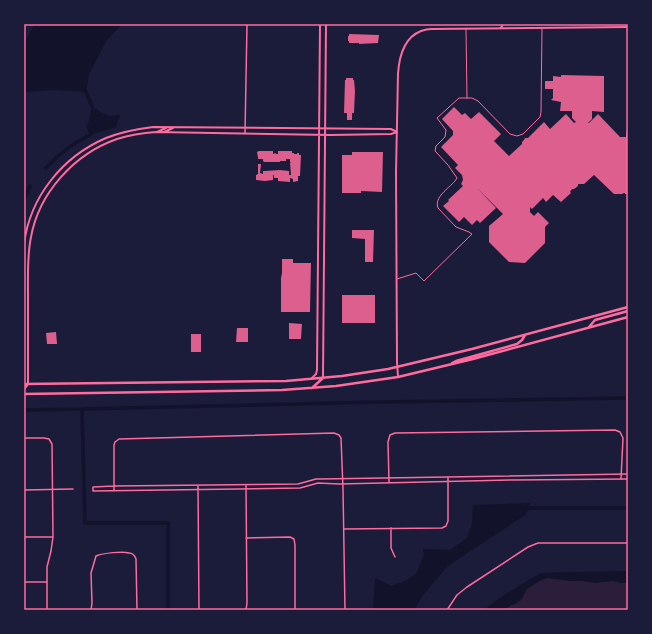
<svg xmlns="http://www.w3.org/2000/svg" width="652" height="634" viewBox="0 0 652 634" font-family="'Fira Sans Condensed',sans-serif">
<rect width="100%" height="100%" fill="#1b1b3a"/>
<path fill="#2a1e3b" d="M548 578 571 581H614L621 583 628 582V610H505C509 605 517 605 521 600 523 597 524 594 526 591 530 584 541 581 548 578Z"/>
<path fill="#12122b" d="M35 24H122L107 40 89 74 86 92 55 90 24 92V43Z
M92 106 101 112 110 116 120 115 116 127 90 135 86 127 89 121Z
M530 503 525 515 448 566 423 595 414 610H373L375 578 391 586 405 581 416 574 424 555 423 549 450 550 466 539 472 525 473 505Z
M628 571V582L627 583H621L614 581 596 583 582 581H571L548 578 541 580 530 587 527 589 521 600 508 607 505 610H484L501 597 539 574 542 573 566 572Z"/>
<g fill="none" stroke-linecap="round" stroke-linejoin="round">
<path stroke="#12122b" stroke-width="3.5" d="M86 92 92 106
M46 168C59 154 73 143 90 135
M24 199 30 186
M82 409 85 523H168V610
M24 410 82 409 381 402 628 398
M524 511 530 508H628"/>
</g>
<path fill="#dd5f8e" d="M349 34 379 35 378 43 359 44V43H349V41H348V36H349Z
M561 75 604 76V112L592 111V119L588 123H589L598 114 620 137H626L627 129H628V194H625V193H624L622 194H614L594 175 584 184H578V186L574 189H572L570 192 571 193 561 202 553 195 546 202 543 198 532 209 530 207V212L534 216 538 212 549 223 545 227V243L525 263 509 262 489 242V226L503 214 477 188 496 208 480 223 477 220 472 225 464 217 459 222 443 206 449 201 448 200 463 186 461 184 463 180 462 175 455 168 458 165 441 147 453 135V131L442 119 454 107 462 115 465 113 471 119 479 112 501 134 494 141 509 156 522 144V142L524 140 525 138H528L544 122 550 129 566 114 574 123 576 122 572 118V111H560L561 102 551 100 553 98V89H545V81H553V76L561 77Z
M346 78H353V80H354L355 91 354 113H352V120H347V113H344L345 80H346Z
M259 151H273V154L276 153V154H278V151H292V153H294V154H297V153H299V155H301L300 176H298V181L293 182V179L290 178V182L278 181V178H274V175H273V180L265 181 256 180V175L258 174V164H261L260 173 263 174V171H265L280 170 289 171V175H291L290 163 291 162H290V159H286V161H280V162H264L263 161V159H258V158L257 152Z
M352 152H383L382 192 361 191V193H342V155H352Z
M352 230H374L373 262H365V239L352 238Z
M282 259H293V263H311L310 312H281V278L282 273Z
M342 295H375V323H342Z
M289 323 302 324 301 339H289Z
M237 328H248V342H236Z
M56 332 57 344H47L46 333Z
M191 334H201V352H191Z"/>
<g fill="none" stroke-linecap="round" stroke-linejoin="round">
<path stroke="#ff6b9d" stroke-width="1" d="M466 29 467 98
M397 279 416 273 424 281 472 234 469 232 456 227 438 208C434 197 448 189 455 181L457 178 448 165 435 151 436 146 445 137 446 130 437 118 459 98H472L478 101 510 134 517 136 523 134 540 117 541 112 542 28"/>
<path stroke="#ff6b9d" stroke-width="1.5" d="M245 133 247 24
M24 438H44L49 439 52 444 53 537 51 551 47 567V610
M628 474 320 479H316L298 484 114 486 93 487V491L300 488 318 483 339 484 513 480 628 479
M389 482 388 442 390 435 395 433 615 430 620 432 623 438 621 479
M246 485 247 603 246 610
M198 486 199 610
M24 490 73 489
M114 490V445L115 442 119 439 334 433 339 435 341 438 343 489 345 610
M391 528V548L395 557
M344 529 442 528 446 526 448 521V477
M24 537H53
M246 538 290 537 294 539 295 545V610
M24 582H46
M91 610 92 603 91 573 96 556C103 553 123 551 129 553 133 553 135 556 136 559L137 610
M447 610 457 595 467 587 528 547 538 543H628"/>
<path stroke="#ff6b9d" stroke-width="2" d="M501 28 503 24
M157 132 166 128
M164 132 173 128
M24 244C30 197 62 157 106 138 121 132 137 129 153 127L391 129 397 132
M323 377 326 24
M398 377 397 362 396 172 398 74C399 58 403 38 421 31 424 30 428 29 431 29L628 27
M312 378 316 374 317 370 320 24
M28 384C28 354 28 325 28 295 28 276 27 256 31 237 39 193 74 154 117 139 130 135 143 133 156 132L330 135 391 134 397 132"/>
<path stroke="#ff6b9d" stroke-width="2.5" d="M589 327 595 320 628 311
M452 363 456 361 517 344 522 340 525 335
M24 384 286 381 342 376 388 369 472 349 628 307
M312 388 323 378
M24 389 28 384
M24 394 282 390 336 386 398 377 473 359 628 317"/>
</g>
<rect width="652" height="634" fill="none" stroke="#1b1b3a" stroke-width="50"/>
<rect x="25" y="25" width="602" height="584" fill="none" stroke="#ff6b9d" stroke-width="1.5"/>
</svg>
